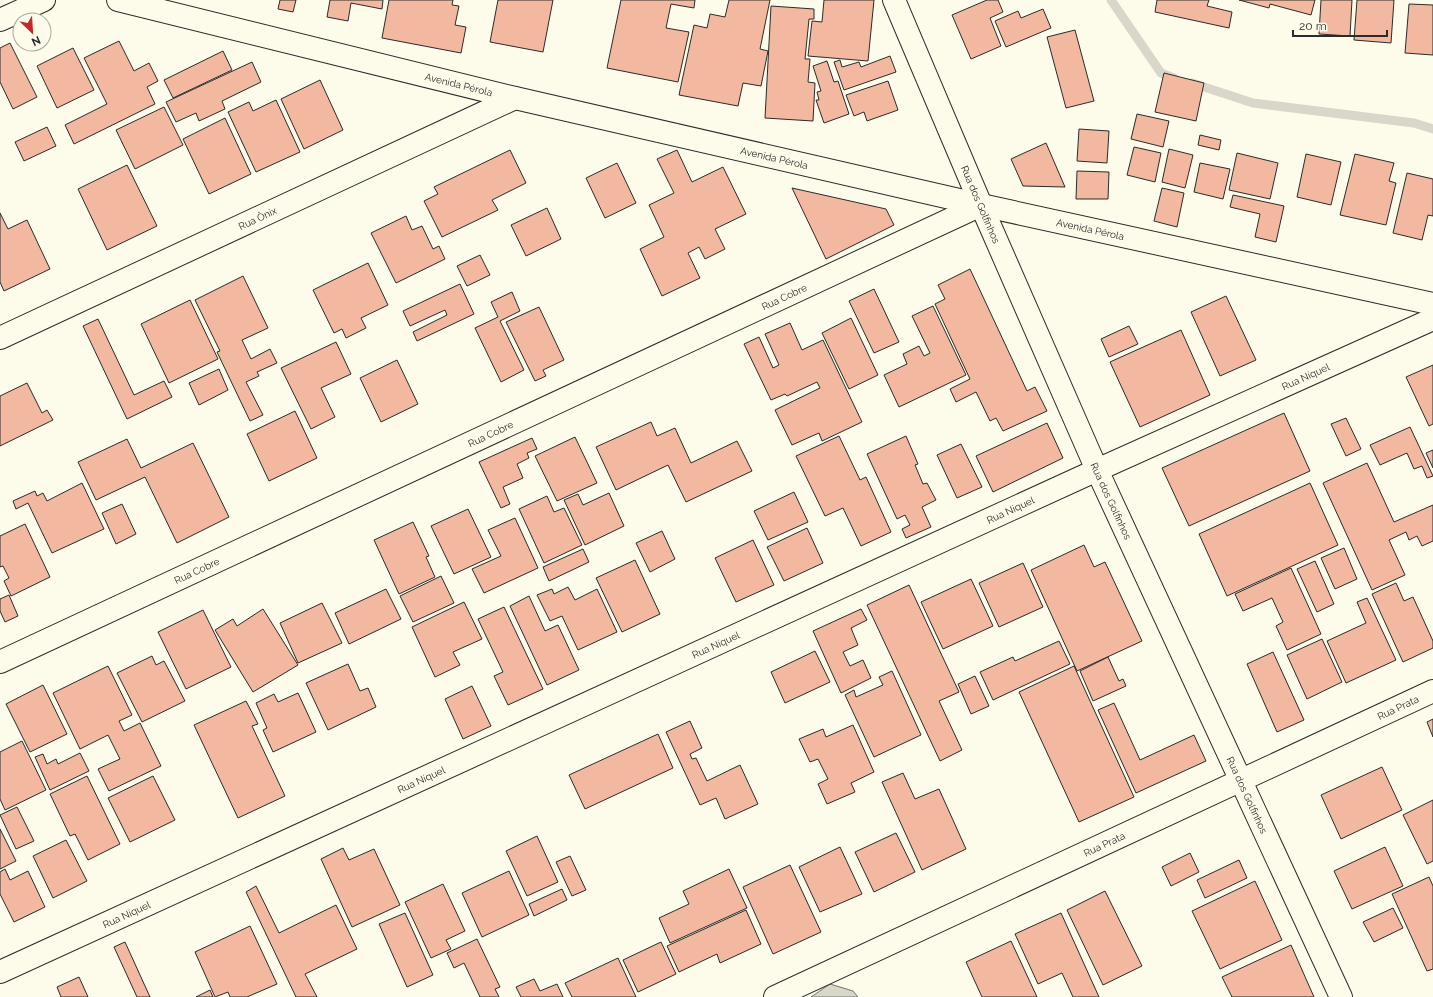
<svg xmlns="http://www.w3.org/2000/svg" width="1433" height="997" viewBox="0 0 1433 997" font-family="Raleway,sans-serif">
<rect width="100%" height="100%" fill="#fdfbea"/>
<path fill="#d8d7c9" stroke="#74746e" d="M830 984 853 991 858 997H811Z"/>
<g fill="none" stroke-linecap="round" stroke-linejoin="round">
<path stroke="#d8d7c9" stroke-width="9" d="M1111 0 1161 73 1174 78
M1192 83 1253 103 1414 123 1433 129"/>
</g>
<path fill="#f2b8a0" stroke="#2b2b2b" d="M280 0H296L293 12 278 9Z
M330 0H383L382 9 351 3 348 21 327 17Z
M389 0H453L452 5 459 6 455 25 466 27 461 53 382 38Z
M498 0H553L543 52 490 42Z
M621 0H695L694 8 671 4 666 28 689 32 678 82 607 68Z
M729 0H770L760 49 768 51 761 86 743 83 738 106 679 95 694 25 707 28 710 14 725 17Z
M824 0H874L868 61 808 56 812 21 822 22Z
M987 0H998L1003 12 990 18 1001 46 971 59 952 15Z
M1157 0H1209L1207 6 1232 12 1229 28 1155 12Z
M1239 0H1315L1311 15 1270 4 1269 8Z
M1321 0H1352L1350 36 1319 34Z
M1357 0H1394L1391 43 1354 40Z
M1409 4 1433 5V55L1405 53Z
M771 6 814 9V19H809L805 59H810L808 82 815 83 813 121 765 118Z
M1043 9 1051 28 1006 47 995 21 1018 11 1021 18Z
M1075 30 1094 101 1066 108 1047 37Z
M119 41 134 71 149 63 158 81 147 87 155 104 74 144 65 125 107 104 84 58Z
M10 43 37 97 13 109 0 82V48Z
M73 48 94 90 57 108 37 66Z
M223 51 232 70 173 98 164 80Z
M890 56 896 72 844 90 834 62 840 60 842 67 859 62 861 67Z
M827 61 834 82 838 81 849 114 824 123 816 100H819L817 92 821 91 813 66Z
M252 62 261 82 222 101 225 109 199 121 196 113 176 122 166 102Z
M1164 73 1204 83 1196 121 1155 112Z
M320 80 343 130 304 149 281 99Z
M888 81 898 110 867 121 864 112 854 116 846 95Z
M276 100 300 152 256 172 228 112 249 102 253 111Z
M164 107 183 145 135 169 116 130Z
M1137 114 1169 121 1163 147 1131 139Z
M225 118 251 174 209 194 183 139Z
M47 127 56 146 24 161 15 142Z
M1079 129 1109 131 1107 163 1077 161Z
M1200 135 1221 140 1219 150 1198 145Z
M1046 143 1065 187 1023 186 1011 159Z
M1134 147 1161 153 1155 182 1127 175Z
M1169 149 1193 155 1185 188 1162 182Z
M510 150 526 183 492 200 498 210 442 237 424 201 438 194 434 187Z
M677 150 692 182 723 167 746 214 715 229 725 249 705 259 699 247 688 253 700 278 662 296 640 249 664 237 649 205 674 193 657 159Z
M1237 153 1278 163 1270 199 1229 190Z
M1306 154 1341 162 1331 205 1297 197Z
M1355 154 1394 163 1389 181 1396 183 1386 225 1340 215Z
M617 163 636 203 605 218 586 178Z
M1200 163 1230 169 1223 199 1194 192Z
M127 165 157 226 107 250 78 189Z
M1077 171 1109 172 1108 199H1076Z
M1407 173 1433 179V216L1428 215 1422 240 1393 233Z
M792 188 886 209 894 225 826 259Z
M1162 188 1184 193 1177 227 1154 221Z
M1233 195 1284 206 1276 242 1255 237 1260 214 1230 207Z
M547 208 561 239 526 256 511 225Z
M0 213 8 229 27 220 50 269 4 291 0 282Z
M406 216 412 230 422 226 433 249 439 246 445 259 396 283 371 233Z
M480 255 490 275 467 286 457 266Z
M368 263 388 305 361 318 366 328 346 338 342 329 334 333 313 290Z
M970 269 1027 391 1035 387 1047 411 1003 431 996 418 990 421 976 392 956 402 950 389 970 379 935 304 945 299 938 285Z
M243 276 268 328 242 340 251 359 270 349 277 363 257 372 259 376 246 382 263 415 250 421 217 352 220 351 195 300Z
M460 284 474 314 417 341 413 332 447 315 445 310 410 326 403 311Z
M874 289 899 342 874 353 849 301Z
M512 292 520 311 500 321 524 370 501 382 475 328 498 317 491 302Z
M1226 296 1256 360 1220 376 1191 312Z
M190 300 218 359 169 383 141 324Z
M933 306 966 375 899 407 884 375 907 364 903 354 919 346 924 356 930 353 912 316Z
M539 307 564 360 543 370 546 376 535 381 506 322Z
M851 318 878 375 849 389 822 333Z
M98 319 134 395 164 381 172 397 127 419 83 326Z
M790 323 802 350 823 340 862 422 822 441 819 433 792 445 775 410 820 388 817 382 787 396 785 394 771 400 744 344 759 337 773 368 779 365 765 334Z
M1129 326 1138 344 1109 357 1101 339Z
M1181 330 1210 395 1140 427 1110 362Z
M336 342 351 374 321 388 335 417 311 429 281 368Z
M397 360 418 404 381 422 360 378Z
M1433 365V424L1429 426 1406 377Z
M219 369 228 390 199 405 189 383Z
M27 383 42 413 47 410 53 420 0 446V396Z
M295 411 317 458 269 481 247 434Z
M1284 413 1310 471 1189 526 1162 468Z
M1346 418 1361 449 1346 456 1331 424Z
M651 422 657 436 675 428 691 463 737 441 752 471 686 502 668 465 616 490 596 447Z
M1047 423 1063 458 993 492 976 456Z
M1410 427 1433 476 1427 478 1422 466 1414 469 1407 453 1380 465 1370 445Z
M839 436 860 480 866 477 891 532 861 546 843 508 825 516 796 456Z
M906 436 918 464 915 465 923 484 927 483 936 500 922 507 931 527 906 538 902 529 910 525 905 515 897 519 867 454Z
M575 437 597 483 557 501 535 456Z
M532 438 537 449 527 453 529 458 517 464 523 478 503 487 510 504 501 508 479 462Z
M127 439 141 468 193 443 229 517 177 543 145 477 96 500 78 462Z
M961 444 982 487 957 498 937 455Z
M1433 450V468L1426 453Z
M1367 463 1394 522 1433 505V541L1422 546 1417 536 1409 540 1406 532 1389 540 1405 575 1372 590 1323 483Z
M82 483 104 529 52 553 28 503 16 509 13 501 35 491 37 496 43 493 47 501Z
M1310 483 1338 545 1227 596 1199 534Z
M794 492 808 522 768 540 754 511Z
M609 493 624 526 585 545 564 500 578 494 583 505Z
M547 496 554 512 564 508 582 545 544 563 519 509Z
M122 504 136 534 116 544 102 513Z
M468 509 491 557 454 574 431 526Z
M515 518 538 568 484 593 472 569 501 556 488 530Z
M413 522 429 556 426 557 435 577 399 594 374 540Z
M25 524 50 577 11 596 4 581 9 578 3 566 0 567V536Z
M807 528 823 563 784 581 767 547Z
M662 531 675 559 650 572 636 543Z
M753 540 774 585 736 602 715 558Z
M1084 545 1094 567 1105 562 1142 641 1077 671 1031 570Z
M1344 548 1357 579 1335 589 1321 558Z
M583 549 589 562 549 581 543 567Z
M635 560 660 614 622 632 596 578Z
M1315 561 1334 604 1317 612 1297 569Z
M1023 563 1043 607 999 627 979 583Z
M1291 568 1321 634 1287 650 1276 626 1283 622 1272 598 1243 611 1235 594Z
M441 576 454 603 413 622 400 596Z
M971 579 993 626 943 649 921 602Z
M1396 583 1404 601 1413 597 1433 641V648L1403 662 1372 594Z
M909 585 959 692 939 701 962 750 940 761 867 605Z
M568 587 575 600 597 589 617 632 578 650 562 616 550 621 537 595 552 589 554 594Z
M386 589 401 619 349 644 335 613Z
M9 595 18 616 5 622 0 611V599Z
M529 596 545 631 558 625 579 670 547 685 510 606Z
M1367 598 1396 660 1346 683 1327 641 1366 623 1357 602Z
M464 602 482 639 453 652 460 665 435 677 412 627Z
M322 603 342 643 298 663 280 623Z
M504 607 543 689 508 705 494 676 503 672 478 619Z
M263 609 298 665 253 692 215 630 233 619 237 626Z
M861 609 867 620 851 628 858 645 843 652 850 666 863 660 871 678 841 693 813 631Z
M203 610 231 667 186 689 158 632Z
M1322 639 1342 682 1307 699 1287 655Z
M1059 641 1070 664 993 700 980 672 1013 657 1015 661Z
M815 651 830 682 785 703 771 672Z
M1273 652 1304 720 1277 732 1247 664Z
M152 656 156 665 164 661 185 701 142 722 117 673Z
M1108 657 1119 681 1123 679 1126 686 1093 701 1080 671Z
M348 664 360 691 368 688 376 707 328 730 306 683Z
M108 666 132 715 119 721 124 731 140 723 161 766 109 791 98 769 120 759 108 735 80 749 53 693Z
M1074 666 1134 797 1079 822 1019 692Z
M892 671 921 735 874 757 845 695 854 690 856 697 883 685 879 677Z
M975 676 989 706 971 714 958 684Z
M43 685 67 734 30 752 6 704Z
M472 686 491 726 463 739 445 699Z
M298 693 316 732 273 752 263 730 267 728 256 703 274 694 278 702Z
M246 701 258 724 252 726 285 796 238 818 194 725Z
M1114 703 1140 760 1194 735 1206 761 1136 793 1098 710Z
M1433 719V737L1427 722Z
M690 721 702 748 690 754 692 759 696 758 707 781 740 765 758 804 725 819 716 798 700 805 666 732Z
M853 725 874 772 851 783 855 792 827 804 818 784 828 779 818 759 810 762 799 739 823 729 826 737Z
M658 734 673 768 585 809 569 775Z
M22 741 46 790 5 810 0 799V752Z
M80 753 89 771 50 790 35 757 43 754 47 764 56 759 58 764Z
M1382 767 1402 810 1341 839 1321 795Z
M903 773 915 799 939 789 966 849 922 870 882 782Z
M87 776 120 844 88 860 75 834 70 836 50 794Z
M153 776 175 820 130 842 108 798Z
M1433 800V861L1427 864 1403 815Z
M17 807 34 841 16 849 0 815Z
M0 829 16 861 0 869Z
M896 833 915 872 874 892 855 852Z
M537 836 558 882 527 896 506 851Z
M66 840 87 881 53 898 33 856Z
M840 847 862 894 820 912 799 867Z
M1385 847 1403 886 1352 909 1334 871Z
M343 848 349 860 374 849 400 905 352 927 321 859Z
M1190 853 1199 872 1171 886 1162 867Z
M570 856 586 890 572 896 556 862Z
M1239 860 1247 878 1205 898 1197 880Z
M790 865 821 932 773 954 743 887Z
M5 869 10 880 28 871 45 907 14 922 0 894V872Z
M729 869 747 908 670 943 659 918 689 904 683 891Z
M509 871 529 915 482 937 462 893Z
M1429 877 1433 886V969L1427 971 1392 894Z
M1255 881 1282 940 1220 969 1192 911Z
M443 884 465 931 446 940 451 949 431 958 405 902Z
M256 886 279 933 336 905 357 949 305 974 317 997H296L246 892Z
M562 889 567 900 534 916 529 904Z
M1105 891 1142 966 1103 985 1067 910Z
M1393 908 1403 928 1374 942 1363 922Z
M746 910 761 944 720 963 717 954 679 972 667 946Z
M405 913 433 975 407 987 379 924Z
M1061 913 1099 997H1073L1062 973 1038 984 1015 934Z
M250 926 277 984 247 997H230L228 992 215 997 195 952Z
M477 939 500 987 495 989 499 997H480L464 963 454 968 447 953Z
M1011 941 1037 997H982L966 962Z
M125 942 150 997H137L114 947Z
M661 942 676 974 638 992 623 960Z
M1291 945 1314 997H1232L1222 977Z
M618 958 636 997H572L565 983Z
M79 977 88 997H61L57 987Z
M534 979 540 991 557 984 563 997H521L516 987Z
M210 990 213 997H196Z"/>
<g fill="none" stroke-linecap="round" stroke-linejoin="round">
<g stroke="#2b2b2b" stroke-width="24">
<g id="minor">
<path id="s1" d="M118 0 515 98 981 205 1433 304"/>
<path id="s2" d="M894 0 981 205 1097 470 1341 997"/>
<path d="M0 20 44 0"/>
<path id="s3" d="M0 338 515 98"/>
<path id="s4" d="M0 662 981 205"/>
<path id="s5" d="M0 972 1097 470 1433 319"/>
<path id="s6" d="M775 997 1433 691"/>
</g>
</g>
<use href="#minor" stroke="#fdfbea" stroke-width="22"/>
</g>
<g text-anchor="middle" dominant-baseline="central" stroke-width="3" stroke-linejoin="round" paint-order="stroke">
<g font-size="10" fill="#2b2b2b" stroke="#fdfbea">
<text stroke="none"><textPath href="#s1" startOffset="351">Avenida Pérola</textPath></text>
<text stroke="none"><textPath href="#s1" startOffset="675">Avenida Pérola</textPath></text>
<text stroke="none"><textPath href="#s2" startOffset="222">Rua dos Golfinhos</textPath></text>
<text stroke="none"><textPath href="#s3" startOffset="284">Rua Ônix</textPath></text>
<text stroke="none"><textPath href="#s1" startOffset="999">Avenida Pérola</textPath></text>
<text stroke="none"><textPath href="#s4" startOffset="865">Rua Cobre</textPath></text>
<text stroke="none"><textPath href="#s5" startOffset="1435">Rua Níquel</textPath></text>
<text stroke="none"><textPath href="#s4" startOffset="541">Rua Cobre</textPath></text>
<text stroke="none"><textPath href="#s2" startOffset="546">Rua dos Golfinhos</textPath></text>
<text stroke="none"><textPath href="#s5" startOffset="1111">Rua Níquel</textPath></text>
<text stroke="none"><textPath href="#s4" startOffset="217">Rua Cobre</textPath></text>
<text stroke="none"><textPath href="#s5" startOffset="787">Rua Níquel</textPath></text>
<text stroke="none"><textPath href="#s6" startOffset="687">Rua Prata</textPath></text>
<text stroke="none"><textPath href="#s5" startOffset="463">Rua Níquel</textPath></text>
<text stroke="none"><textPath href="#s2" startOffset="870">Rua dos Golfinhos</textPath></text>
<text stroke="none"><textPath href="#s6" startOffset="363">Rua Prata</textPath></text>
<text stroke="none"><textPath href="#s5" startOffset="139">Rua Níquel</textPath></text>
</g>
</g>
<g transform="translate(32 32) rotate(155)"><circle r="19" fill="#fdfbea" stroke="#a9a89e"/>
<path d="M0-3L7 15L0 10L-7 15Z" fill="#c62828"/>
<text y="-6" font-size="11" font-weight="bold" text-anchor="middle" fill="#2b2b2b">N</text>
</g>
<path d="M1293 30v6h94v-6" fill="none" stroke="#2b2b2b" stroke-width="2"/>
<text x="1299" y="30" font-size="12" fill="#2b2b2b" stroke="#fdfbea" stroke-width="3" paint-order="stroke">20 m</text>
</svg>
